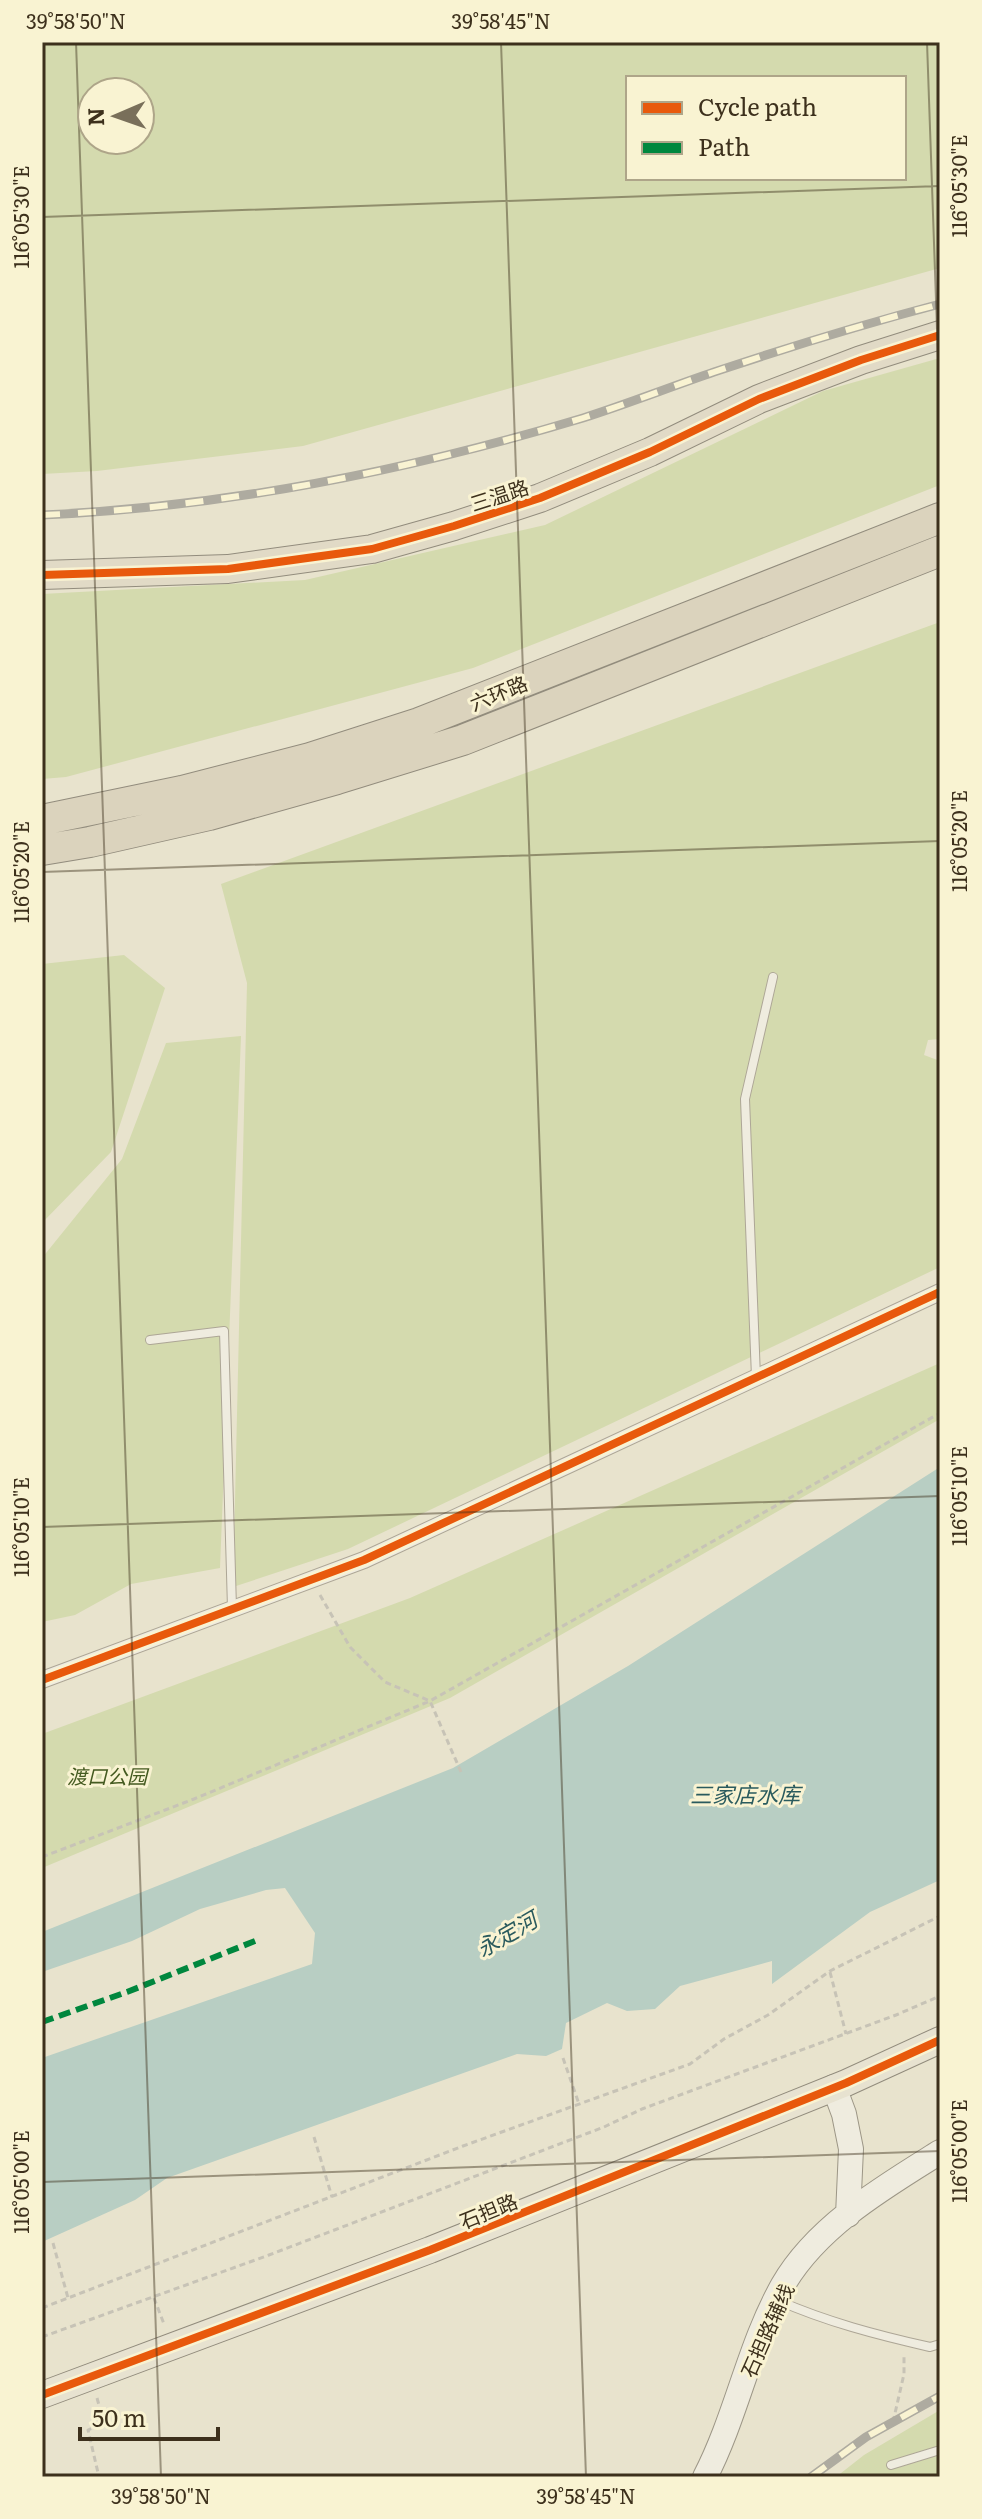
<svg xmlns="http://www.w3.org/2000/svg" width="982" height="2519" viewBox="0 0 982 2519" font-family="Literata,'Noto Sans SC',serif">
<rect width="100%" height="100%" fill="#e8e3cd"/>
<path fill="#d4daae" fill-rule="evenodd" d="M42 42H940V268L303 446 97 471 42 474ZM904 78V178H628V78ZM140 92V140H92V92Z
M940 358V485L473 668 66 777 42 779V594L305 580 545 525 823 391Z
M940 622V1039L928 1040 924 1055 940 1061V1267L348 1549 233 1587 247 983 221 884Z
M124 955 165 988 111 1152 42 1223V964Z
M241 1036 220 1568 131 1584 75 1615 42 1622V1258L122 1159 166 1043Z
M940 1363V1419L450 1698 42 1868V1734L410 1598Z
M940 2410V2477H836L864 2455Z"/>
<path fill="#b8cec3" d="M940 1467V1880L870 1912 772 1984V1961L680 1986 655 2009 627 2011 607 2003 566 2023 562 2049 546 2056 517 2054 167 2178 135 2200 42 2242V2058L312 1964 315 1933 285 1888 266 1890 200 1909 132 1941 42 1972V1932L453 1768 628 1666Z"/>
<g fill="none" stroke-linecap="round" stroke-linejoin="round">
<g stroke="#ada696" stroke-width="10">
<path id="service" d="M150 1340 224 1331 232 1608
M756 1377 745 1099 773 977
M777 2300C827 2322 877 2335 930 2347L940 2344
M891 2465 940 2450"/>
</g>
<g stroke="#ada696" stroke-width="18">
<path id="minor" d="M42 1680 364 1560 940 1292"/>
</g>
<g stroke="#9c9686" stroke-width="26">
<path id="secondary" d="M834 2087 844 2114 851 2149 848 2215
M705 2477C737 2415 749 2345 783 2285 817 2226 884 2187 940 2152"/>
</g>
<g stroke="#928c7d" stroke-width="28">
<path id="primary" d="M42 2395 430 2250 846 2083 940 2040"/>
</g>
<g stroke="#928c7d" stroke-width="30">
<path id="trunk" d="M42 575 228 569 372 549 454 526 540 498 650 452 759 399 861 360 940 335"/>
</g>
<g stroke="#928c7d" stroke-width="32">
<path id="motorway" d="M42 820 182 791 310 758 419 723 940 518
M42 850 90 842 209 815 337 779 463 740 940 551"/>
</g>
<path stroke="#c7c3b6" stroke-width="3" stroke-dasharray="6 4" stroke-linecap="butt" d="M320 1595 350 1647 385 1682 430 1701 461 1772
M42 1857 194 1799 430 1701 940 1413
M830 1972 846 2034
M563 2058 579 2104
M314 2137 332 2197
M53 2243 68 2298
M154 2298 164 2324
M42 2308 463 2146 690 2064 724 2039 768 2015 830 1971 940 1916
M42 2337 269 2255 604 2127 642 2109 896 2015 940 1996
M97 2398 104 2423 88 2430 99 2477
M893 2422 904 2374V2355"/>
<use href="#service" stroke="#efecdf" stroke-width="8"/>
<use href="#minor" stroke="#efecdf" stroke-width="16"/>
<use href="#secondary" stroke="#efecdf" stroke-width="24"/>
<use href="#primary" stroke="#e7e2d0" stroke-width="26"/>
<use href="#trunk" stroke="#e1dac6" stroke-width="28"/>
<use href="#motorway" stroke="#dbd3bd" stroke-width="30"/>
<g stroke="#aeaba0" stroke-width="9">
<path id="rail" d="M42 515C226 507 407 471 583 418 627 404 670 387 714 372 789 347 864 324 940 304
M811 2477 866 2437 940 2396"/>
</g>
<use href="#rail" stroke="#f9f3d2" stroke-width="6" stroke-dasharray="18" stroke-linecap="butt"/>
<path stroke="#00873e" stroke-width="6" stroke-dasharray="12 6" stroke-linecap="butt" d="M42 2022 127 1992 260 1939"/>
<g stroke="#f9f3d2" stroke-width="13">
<path id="cycleway" d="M42 575 228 569 372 549 454 526 540 498 650 452 759 399 861 360 940 335
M42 1680 364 1560 940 1292
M42 2395 430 2250 846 2083 940 2040"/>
</g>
<use href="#cycleway" stroke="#e8590c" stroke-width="8"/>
</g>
<path fill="none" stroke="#3d301c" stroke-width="2" stroke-opacity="0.45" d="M76 42 161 2477M501 42 586 2477M927 42 940 415M42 217 940 186M42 872 940 841M42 1527 940 1496M42 2182 940 2151"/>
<g text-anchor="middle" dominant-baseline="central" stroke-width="6" stroke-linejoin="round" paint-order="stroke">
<g font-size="20" fill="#3d301c" stroke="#f9f3d2">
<text transform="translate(499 494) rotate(-18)">三温路</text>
<text transform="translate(498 692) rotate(-22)">六环路</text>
<text transform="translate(488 2210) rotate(-22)">石担路</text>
<text transform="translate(766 2330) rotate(-66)">石担路辅线</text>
</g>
<g font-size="20" font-style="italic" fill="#455b21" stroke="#f9f3d2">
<text x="107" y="1775">渡口公园</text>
</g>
<g font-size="22" font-style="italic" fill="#2a5b5e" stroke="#f9f3d2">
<text x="745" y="1793">三家店水库</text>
<text transform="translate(506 1933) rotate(-30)">永定河</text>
</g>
</g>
<rect width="982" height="2519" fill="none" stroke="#f9f3d2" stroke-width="88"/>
<rect x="626" y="76" width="280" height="104" fill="#f9f3d2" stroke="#aea589" stroke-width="2"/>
<rect x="642" y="102" width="40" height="12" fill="#e8590c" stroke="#aea589" stroke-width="2"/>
<text x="698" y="116" font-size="24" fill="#3d301c">Cycle path</text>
<rect x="642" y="142" width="40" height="12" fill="#00873e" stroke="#aea589" stroke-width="2"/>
<text x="698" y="156" font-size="24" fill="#3d301c">Path</text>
<g transform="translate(116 116) rotate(268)"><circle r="38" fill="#f9f3d2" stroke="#aea589" stroke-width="2"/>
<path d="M0-6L14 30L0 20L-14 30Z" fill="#796f5a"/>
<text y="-12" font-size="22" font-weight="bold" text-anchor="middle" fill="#3d301c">N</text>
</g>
<path d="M80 2427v12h138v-12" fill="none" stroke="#3d301c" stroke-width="4"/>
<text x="92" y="2427" font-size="24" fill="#3d301c" stroke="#f9f3d2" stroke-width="6" paint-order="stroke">50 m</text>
<rect x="44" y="44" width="894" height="2431" fill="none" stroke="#3d301c" stroke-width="3"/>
<g font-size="20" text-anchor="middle" fill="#3d301c">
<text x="76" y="29">39°58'50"N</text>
<text x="501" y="29">39°58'45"N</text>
<text transform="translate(960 186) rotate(-90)" y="7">116°05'30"E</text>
<text transform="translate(22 217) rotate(-90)" y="7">116°05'30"E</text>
<text transform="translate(960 841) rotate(-90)" y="7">116°05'20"E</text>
<text transform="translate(22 872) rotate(-90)" y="7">116°05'20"E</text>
<text transform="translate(960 1496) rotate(-90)" y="7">116°05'10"E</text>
<text transform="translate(22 1527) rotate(-90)" y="7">116°05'10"E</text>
<text transform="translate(960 2151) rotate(-90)" y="7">116°05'00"E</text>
<text transform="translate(22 2182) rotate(-90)" y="7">116°05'00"E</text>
<text x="161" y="2504">39°58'50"N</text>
<text x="586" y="2504">39°58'45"N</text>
</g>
</svg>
